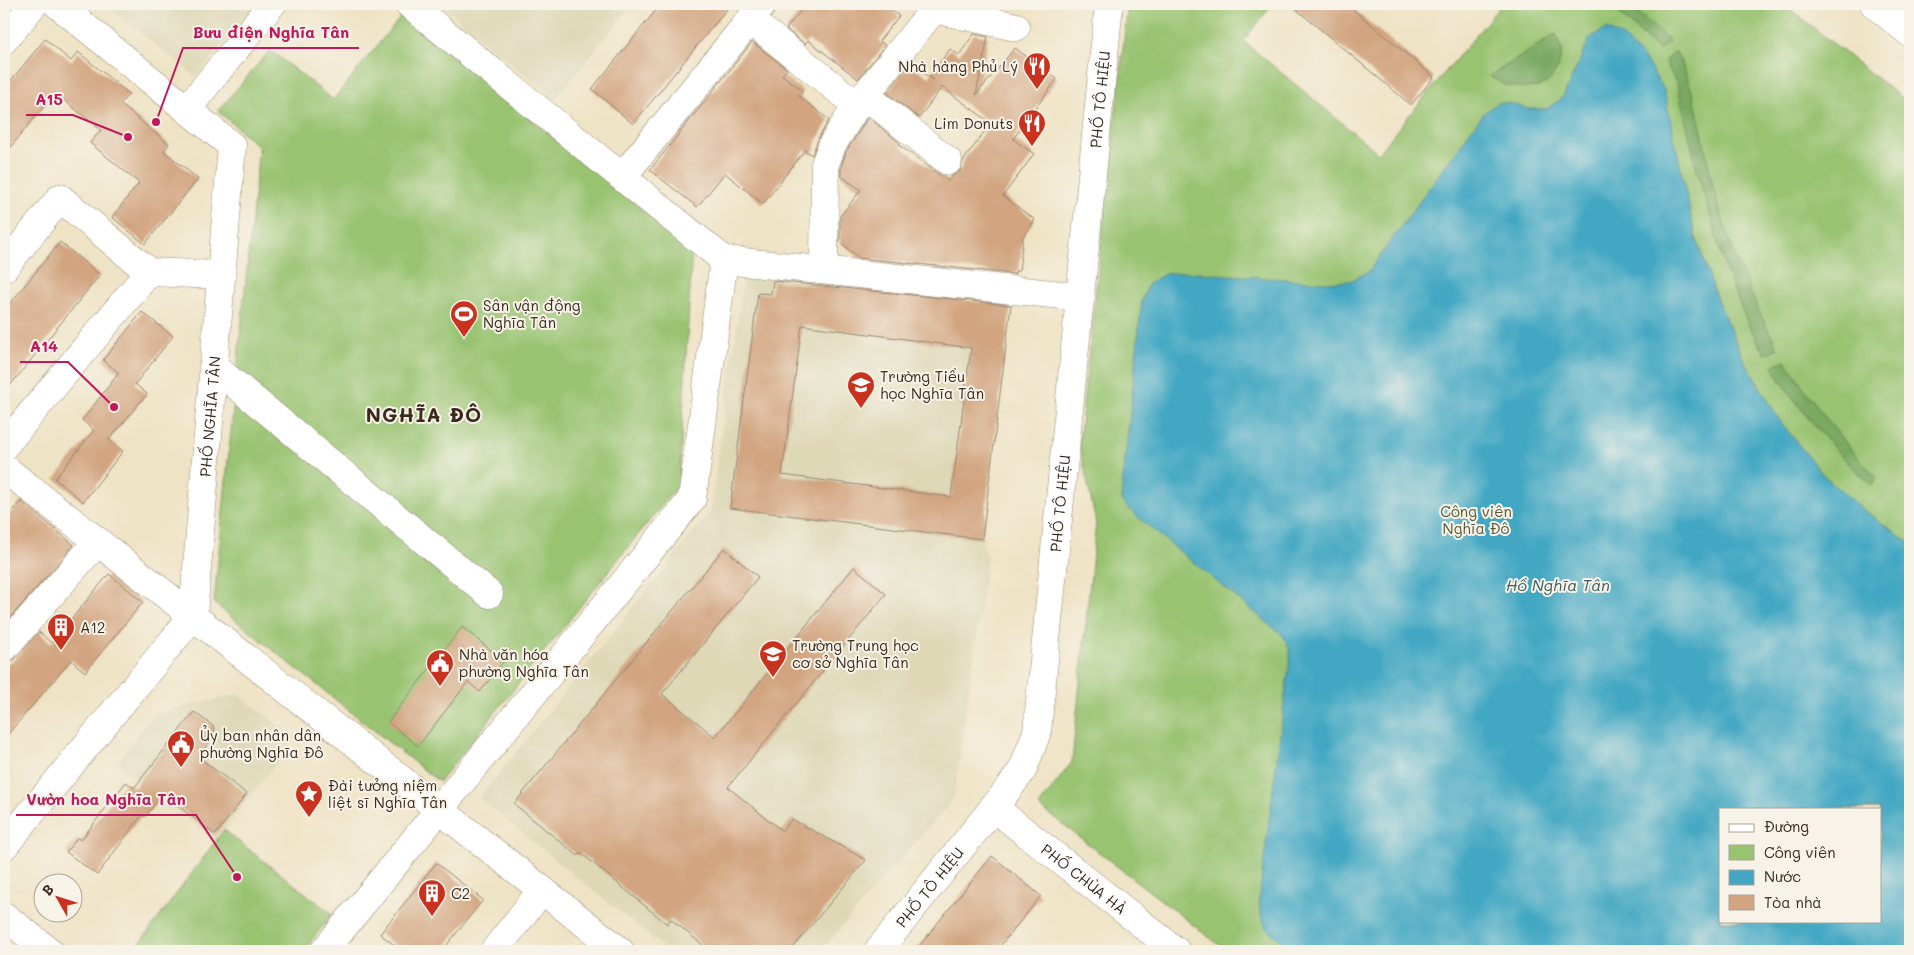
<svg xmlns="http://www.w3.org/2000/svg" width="1914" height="955" viewBox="0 0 1914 955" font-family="Mali,sans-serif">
<rect width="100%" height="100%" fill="#f7f3e8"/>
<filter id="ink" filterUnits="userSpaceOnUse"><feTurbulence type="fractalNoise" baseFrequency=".02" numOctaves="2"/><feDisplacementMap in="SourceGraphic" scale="10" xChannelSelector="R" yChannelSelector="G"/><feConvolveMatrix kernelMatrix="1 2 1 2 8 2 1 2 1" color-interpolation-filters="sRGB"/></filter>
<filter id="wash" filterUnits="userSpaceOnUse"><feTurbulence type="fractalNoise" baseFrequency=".0096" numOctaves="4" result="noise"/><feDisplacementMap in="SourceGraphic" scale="20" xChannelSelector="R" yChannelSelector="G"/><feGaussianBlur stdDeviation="1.12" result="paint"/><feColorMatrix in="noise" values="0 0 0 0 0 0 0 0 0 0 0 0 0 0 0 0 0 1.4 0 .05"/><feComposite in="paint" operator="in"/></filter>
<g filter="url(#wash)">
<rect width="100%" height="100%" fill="#efe3c5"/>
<path fill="#ded8b7" d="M105 4H256L196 77Z
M439 4H632L555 100Z
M744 274 1011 305 982 538 987 558 954 798 821 951H668L479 798 710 512Z
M238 694 295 738 216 841 117 763 154 714Z"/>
<path fill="#98c371" stroke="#6a7648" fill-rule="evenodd" d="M1128 4H1273L1243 41 1378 153 1502 4H1784L1910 105V951H1227L1039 806 1072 762 1096 523 1079 442ZM1720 809H1880V921H1720Z
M402 15 692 250 679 484 439 782 214 603 259 147 218 111 270 50 333 100Z
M224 830 332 914 303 951H134Z"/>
<path fill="#7aa963" stroke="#5a6a40" d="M1619 4H1628L1670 41 1659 50 1620 15Z
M1556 34 1562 51 1558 68 1549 81 1539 87 1524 88 1504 85 1490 76Z
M1676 52C1700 97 1703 149 1716 198 1731 250 1752 301 1778 348L1765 354 1748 324 1726 271 1696 166 1678 87 1665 60Z
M1785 360C1813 402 1842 442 1877 478L1871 485C1833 449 1799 411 1772 366Z"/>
<path fill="#43a7c3" stroke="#3f6870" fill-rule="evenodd" d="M1606 29 1623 37 1646 61 1664 90 1695 235 1717 299 1743 358 1780 421 1822 474 1865 511 1910 543V951H1298C1274 936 1259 929 1259 898L1290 658C1290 647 1288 642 1280 633L1134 514 1122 502V488L1142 300 1149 283 1165 274 1184 272 1326 282 1350 281 1369 271 1483 114 1497 103H1508L1529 109H1547L1563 97 1590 38ZM1720 809H1880V921H1720Z"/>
<g id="blocks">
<path fill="#d2a580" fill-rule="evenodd" d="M661 4H731L633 124 592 89Z
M806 4H882L899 16 879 41 885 45 858 79 808 40 805 44 786 29Z
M1290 4H1347L1434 77 1411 105Z
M974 34 988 37 976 95 1015 48 1057 79 1013 139 1034 154 1003 196 1035 220 1023 237 1019 271H1015V274L859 258 840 242V216L861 190 841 176V167L846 152 868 117 900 143 899 145 948 181 952 176 960 171 963 161 991 123 942 87 919 118 887 93 910 64 933 80 929 77 950 49 959 55Z
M45 39 71 61 78 52 129 94 120 104 169 144 164 151 198 179 145 244 112 217 139 183 90 143 101 130 55 93 4 155V89Z
M752 42 787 69 782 75 803 91 799 96 829 120 819 137 812 155 805 150 763 204 725 173 697 207 650 170Z
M60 242 100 275 4 393V311Z
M773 281 1011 305 982 539 730 508 758 293 771 294ZM802 325 971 348 951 497 782 475Z
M142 312 173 336 135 384 147 394 109 440 123 451 83 502 55 479 94 430 82 420 119 373 103 360Z
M21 501 74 545 4 625V521Z
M724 548 758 577 662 694 715 737 854 567 886 594 728 787 782 831 792 819 866 860 790 951H710L671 919 667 924 581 853 578 856 514 804Z
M109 574 143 602 85 672 71 660 4 739V663H9L15 659 39 632 51 643Z
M462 627 504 661 480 692 468 682 418 746 388 722Z
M194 712 213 726 215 734 198 757 247 794 215 835 163 794 145 817 142 815 97 875 66 852 77 838 81 840 126 782 134 788Z
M992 856 1041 896 996 951H915Z
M436 863 483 900 442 951H402L380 934Z"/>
</g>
</g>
<g filter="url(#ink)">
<use href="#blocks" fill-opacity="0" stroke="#958672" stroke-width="1"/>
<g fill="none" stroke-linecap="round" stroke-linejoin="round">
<g stroke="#958672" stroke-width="29">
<g id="minor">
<path d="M409 4 724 260 1081 297"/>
<path d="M934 9 1016 27"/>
<path d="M750 20 857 105"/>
<path d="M4 40 34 4"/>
<path d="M865 95 948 161"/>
<path d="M187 109 272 4"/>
<path d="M622 177 763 4"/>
<path d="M4 268 60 198 149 272 220 275"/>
<path d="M824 270 825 164 832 145 857 105 934 9 935 4"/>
<path d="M213 366 489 594"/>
<path d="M4 446 149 272"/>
<path d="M4 468 620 951"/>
<path d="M4 648 98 541"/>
<path id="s1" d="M993 807 1176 951"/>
<path id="s2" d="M4 846 193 616 232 146 57 4"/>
<path d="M4 916 49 951"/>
<path d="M324 951 692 499 724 260"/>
<path d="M494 951 542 890"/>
<path id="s3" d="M878 951 1010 787 1023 769 1037 732 1109 4"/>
</g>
</g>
<g stroke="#958672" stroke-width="29">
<path id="major" d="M1874 4 1910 33"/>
</g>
<use href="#minor" stroke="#fff" stroke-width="28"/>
<use href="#major" stroke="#fff" stroke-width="28"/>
</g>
</g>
<defs>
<g id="restaurant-pin" transform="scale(1.4375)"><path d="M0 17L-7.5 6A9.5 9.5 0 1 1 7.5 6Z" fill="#c8321e" stroke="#f7f3e8"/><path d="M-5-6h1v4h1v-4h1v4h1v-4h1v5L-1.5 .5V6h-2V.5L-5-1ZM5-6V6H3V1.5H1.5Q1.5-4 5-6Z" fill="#fff"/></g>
<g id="stadium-pin" transform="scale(1.4375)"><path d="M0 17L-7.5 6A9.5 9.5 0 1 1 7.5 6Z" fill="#c8321e" stroke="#f7f3e8"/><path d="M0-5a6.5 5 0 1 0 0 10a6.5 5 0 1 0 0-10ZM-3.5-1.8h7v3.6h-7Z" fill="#fff"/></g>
<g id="school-pin" transform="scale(1.4375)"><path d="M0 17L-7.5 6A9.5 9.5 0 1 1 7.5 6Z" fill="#c8321e" stroke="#f7f3e8"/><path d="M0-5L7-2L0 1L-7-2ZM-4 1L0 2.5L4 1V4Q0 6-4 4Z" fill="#fff"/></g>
<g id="building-pin" transform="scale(1.4375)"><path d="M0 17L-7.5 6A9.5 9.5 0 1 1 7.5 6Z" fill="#c8321e" stroke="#f7f3e8"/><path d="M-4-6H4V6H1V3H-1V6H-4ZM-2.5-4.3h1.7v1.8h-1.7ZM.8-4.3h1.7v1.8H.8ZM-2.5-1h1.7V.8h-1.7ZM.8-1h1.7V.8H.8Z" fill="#fff"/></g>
<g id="civic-pin" transform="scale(1.4375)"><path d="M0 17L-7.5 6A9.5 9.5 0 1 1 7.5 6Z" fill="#c8321e" stroke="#f7f3e8"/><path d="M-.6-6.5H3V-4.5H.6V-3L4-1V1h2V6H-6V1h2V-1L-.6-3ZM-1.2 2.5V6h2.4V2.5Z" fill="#fff"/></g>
<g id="sight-pin" transform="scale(1.4375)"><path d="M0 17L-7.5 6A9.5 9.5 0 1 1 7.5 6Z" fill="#c8321e" stroke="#f7f3e8"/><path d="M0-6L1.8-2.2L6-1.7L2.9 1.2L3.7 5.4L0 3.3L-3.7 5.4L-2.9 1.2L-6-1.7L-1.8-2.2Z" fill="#fff"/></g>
</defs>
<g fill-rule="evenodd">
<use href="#restaurant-pin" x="1037" y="66"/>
<use href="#restaurant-pin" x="1032" y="123"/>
<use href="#stadium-pin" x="464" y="314"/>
<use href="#school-pin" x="861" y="385"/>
<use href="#building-pin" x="61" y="627"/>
<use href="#school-pin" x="773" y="654"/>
<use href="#civic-pin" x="440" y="663"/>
<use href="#civic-pin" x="181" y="744"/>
<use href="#sight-pin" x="309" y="794"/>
<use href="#building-pin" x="432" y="893"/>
</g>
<g text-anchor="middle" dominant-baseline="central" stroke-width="4" stroke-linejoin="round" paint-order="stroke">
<g font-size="15" fill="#3b2a1e" stroke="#f7f3e8" text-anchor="start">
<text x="1018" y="66" text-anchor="end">Nhà hàng Phủ Lý</text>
<text x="1013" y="123" text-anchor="end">Lim Donuts</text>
<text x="483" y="305">Sân vận động<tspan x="483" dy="17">Nghĩa Tân</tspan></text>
<text x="880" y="376">Trường Tiểu<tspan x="880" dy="17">học Nghĩa Tân</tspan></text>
<text x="80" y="627">A12</text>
<text x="792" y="645">Trường Trung học<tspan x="792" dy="17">cơ sở Nghĩa Tân</tspan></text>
<text x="459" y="654">Nhà văn hóa<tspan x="459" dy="17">phường Nghĩa Tân</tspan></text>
<text x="200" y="735">Ủy ban nhân dân<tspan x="200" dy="17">phường Nghĩa Đô</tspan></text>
<text x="328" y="785">Đài tưởng niệm<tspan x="328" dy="17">liệt sĩ Nghĩa Tân</tspan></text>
<text x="451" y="893">C2</text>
</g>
<g font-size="15" fill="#3b2a1e" stroke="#f7f3e8">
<text stroke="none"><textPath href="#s3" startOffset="908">PHỐ TÔ HIỆU</textPath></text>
<text stroke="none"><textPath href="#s2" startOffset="498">PHỐ NGHĨA TÂN</textPath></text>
<text stroke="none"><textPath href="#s3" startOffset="502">PHỐ TÔ HIỆU</textPath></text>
<text stroke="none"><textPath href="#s1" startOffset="116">PHỐ CHÙA HÀ</textPath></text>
<text stroke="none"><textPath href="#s3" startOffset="82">PHỐ TÔ HIỆU</textPath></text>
</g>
<g font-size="15" fill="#575837" stroke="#f7f3e8">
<text x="1476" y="511">Công viên<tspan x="1476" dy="17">Nghĩa Đô</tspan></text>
</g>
<g font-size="16" font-style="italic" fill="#3e5c60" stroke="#f7f3e8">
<text x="1558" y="584">Hồ Nghĩa Tân</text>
</g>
<g font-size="20" font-weight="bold" letter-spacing="1" fill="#3b2a1e" stroke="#f7f3e8">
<text x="424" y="414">NGHĨA ĐÔ</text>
</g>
</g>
<path fill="none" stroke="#c2185b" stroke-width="2" d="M156 122L183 48H359M128 137L73 115H26M114 407L68 362H20M237 877L196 815H16"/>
<g fill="#c2185b" stroke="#f7f3e8" stroke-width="2">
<circle cx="156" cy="122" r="5"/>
<circle cx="128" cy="137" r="5"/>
<circle cx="114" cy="407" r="5"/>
<circle cx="237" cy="877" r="5"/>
</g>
<g font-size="16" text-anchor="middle" font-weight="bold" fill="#c2185b" stroke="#f7f3e8" stroke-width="4" stroke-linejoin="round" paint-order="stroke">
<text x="271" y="38">Bưu điện Nghĩa Tân</text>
<text x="49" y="105">A15</text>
<text x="44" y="352">A14</text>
<text x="106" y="805">Vườn hoa Nghĩa Tân</text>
</g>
<rect width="1914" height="955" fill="none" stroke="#f7f3e8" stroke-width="20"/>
<rect x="1719" y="808" width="162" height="115" fill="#f7f3e8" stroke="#aca397"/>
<rect x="1729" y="824" width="25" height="8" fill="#ffffff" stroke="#aca397"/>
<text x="1764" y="832" font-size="15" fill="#3b2a1e">Đường</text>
<rect x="1729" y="845" width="25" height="15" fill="#98c371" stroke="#aca397"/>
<text x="1764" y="858" font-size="15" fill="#3b2a1e">Công viên</text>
<rect x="1729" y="870" width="25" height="15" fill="#43a7c3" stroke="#aca397"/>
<text x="1764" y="882" font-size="15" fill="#3b2a1e">Nước</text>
<rect x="1729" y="895" width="25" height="15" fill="#d2a580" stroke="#aca397"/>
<text x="1764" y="908" font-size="15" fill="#3b2a1e">Tòa nhà</text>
<g transform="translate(58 898) rotate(309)"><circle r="24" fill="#f7f3e8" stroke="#aca397"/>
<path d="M0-4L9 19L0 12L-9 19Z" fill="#c8321e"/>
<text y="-8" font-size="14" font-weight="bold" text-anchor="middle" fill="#3b2a1e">B</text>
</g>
</svg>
